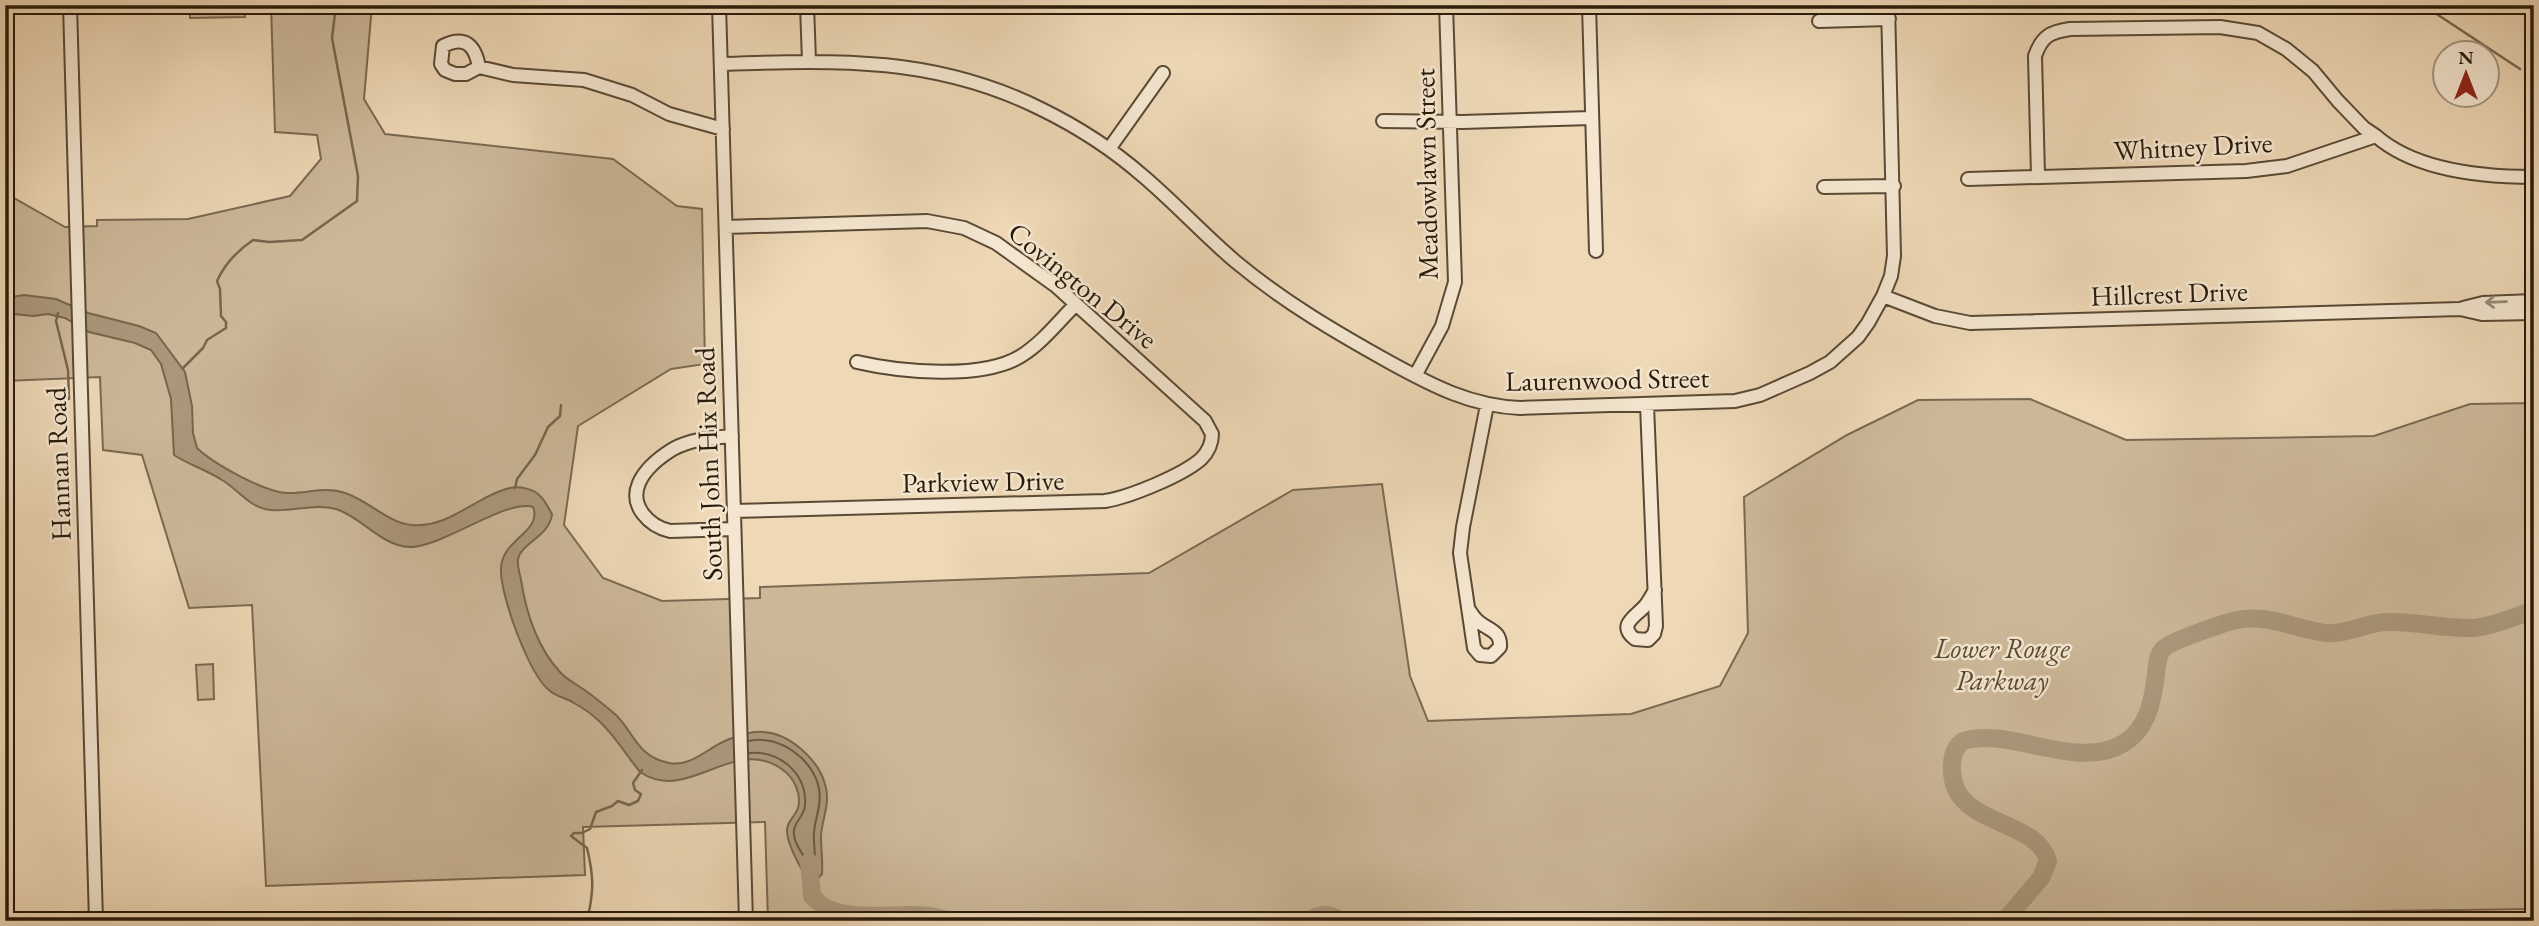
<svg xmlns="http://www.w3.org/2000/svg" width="2539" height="926" viewBox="0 0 2539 926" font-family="'EB Garamond',serif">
<rect width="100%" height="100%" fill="#eed8b6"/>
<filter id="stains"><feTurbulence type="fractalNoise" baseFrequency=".00286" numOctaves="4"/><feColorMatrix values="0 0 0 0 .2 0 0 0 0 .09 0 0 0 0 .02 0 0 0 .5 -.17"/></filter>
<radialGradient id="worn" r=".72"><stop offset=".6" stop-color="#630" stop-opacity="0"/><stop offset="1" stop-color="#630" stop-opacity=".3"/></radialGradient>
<path fill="#ccb899" stroke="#7a6a52" stroke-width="2" d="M190 5H245V17L190 18Z
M271 5H372L364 99 385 134 613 159 677 206 702 209 705 364 671 369 578 426 564 525 603 578 662 601 760 598V587L1149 573 1293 490 1382 484 1410 676 1428 721 1631 714 1720 686 1748 633 1744 497 1847 435 1918 400 2030 399 2126 440 2374 436 2470 404 2534 403V909L2069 915 2061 921H768L765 822 583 827 585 875 266 886 252 605 189 608 142 455 103 450 100 377 5 381V193L65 227 97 226V220L188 219 290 196 321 159 317 135 275 132Z
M213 664 214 699 198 700 196 665Z"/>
<path fill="#ab987c" stroke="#77664e" stroke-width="2" d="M24 295 56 299 88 313 139 326 156 333 185 372 192 406 193 433 197 448C214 464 264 492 287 493 307 494 325 486 345 493 368 500 388 523 412 525 450 528 476 496 510 488 520 486 534 489 540 496 545 500 548 508 552 514 550 536 521 543 518 559 517 566 520 574 521 580 526 612 537 647 560 672 565 678 571 681 577 685 590 693 603 704 615 714 634 732 637 757 669 763 692 767 707 748 727 740 737 736 752 731 763 732 789 733 818 759 825 784 831 803 822 818 821 836 821 849 823 861 822 874L812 885C803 873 788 847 787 832 786 822 795 817 798 808 802 794 794 778 783 770 734 733 689 805 640 772 627 756 615 736 600 722 593 715 583 708 574 703 567 698 557 697 550 691 529 675 500 595 501 569 501 539 543 532 533 507 509 498 445 545 412 547 383 548 362 517 336 509 314 503 293 512 271 510 249 508 239 490 222 480 207 470 189 465 174 455L171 399 161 364 151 350 135 343 89 332 65 318 48 314 33 316 5 313V298Z"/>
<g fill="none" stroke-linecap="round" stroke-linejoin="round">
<path stroke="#6a5a43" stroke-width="2" d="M749 741C778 734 814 759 819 789 822 806 815 817 814 833 813 844 817 856 813 866L809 865C804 855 792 842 794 830 795 821 805 815 805 805 807 773 779 750 749 753"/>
<path stroke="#77664e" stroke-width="2.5" d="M2423 5 2520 69
M58 313 56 321 68 370 69 399
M183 368 203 348 207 340 226 328V322L221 316 220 289 217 281C225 263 237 251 253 240L269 242 302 240 357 201 358 176 332 38 336 5
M515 488 517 479 535 455 548 427 560 416 561 405
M587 921C594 891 594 877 587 848L571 836 574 833H582L590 829 596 812 612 806 618 801 629 805 638 801 641 794 635 790 633 783 642 770"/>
<path stroke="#ab987c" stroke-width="18" d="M809 862 812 896C815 899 820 904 824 907 860 926 913 906 949 921
M1309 921C1319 913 1331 913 1340 921
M2004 921 2041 878 2048 861C2036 816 1949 828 1952 766 1952 756 1955 747 1963 741 2009 726 2077 772 2124 743 2148 728 2153 700 2156 674 2157 665 2157 656 2163 649 2170 641 2224 623 2237 620 2269 614 2295 629 2325 633 2347 635 2367 622 2388 622 2416 621 2444 629 2473 628 2494 626 2514 617 2534 610"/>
<g stroke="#5a4a35" stroke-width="16">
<path id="minor" d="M70 5 96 921
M719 5 746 921
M807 5 809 61
M1589 5 1596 251
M1819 21 1889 19
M721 64C836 60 935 56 1041 109 1078 127 1112 149 1143 176 1175 203 1204 235 1236 262 1284 302 1337 333 1391 363 1433 386 1471 406 1520 408L1735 401 1760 395 1810 373 1830 362 1858 337 1868 323 1883 296 1891 276 1894 256 1888 5
M479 67C475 45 465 35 443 46L441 64 445 70 455 74H466L479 67 513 75 584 80 632 95 669 114 723 129
M1383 121 1462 122 1591 118
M1109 149 1163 73
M2038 176 2035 56C2042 36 2050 32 2070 29L2220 27 2258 33 2286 49 2313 71 2338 101 2364 128 2376 136
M1968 179 2246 171 2287 166 2376 136C2416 171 2483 177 2534 177
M1824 187 1894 186
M726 227 927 221 964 228 996 243 1056 286 1205 421 1212 434C1212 444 1208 452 1201 459 1183 475 1130 497 1105 501L734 511
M1883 296 1935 316 1970 323 2460 309 2482 314 2534 313
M2463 308 2483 303 2534 301
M857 362C900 372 982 380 1021 356 1042 343 1059 321 1076 304
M1415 376 1442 326 1455 282 1446 5
M1647 405 1656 626 1654 634 1648 640 1635 639C1617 625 1635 617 1645 606 1649 601 1652 595 1655 590
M732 436C711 438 692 439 673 449 660 457 645 469 639 483 629 506 649 526 670 531L734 529
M1468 608C1471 613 1474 618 1479 622 1490 631 1501 631 1500 647L1491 656 1480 655 1474 648 1460 553 1463 527 1487 405"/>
</g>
<use href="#minor" stroke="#f4e6d0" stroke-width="12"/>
</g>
<defs><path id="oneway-shaft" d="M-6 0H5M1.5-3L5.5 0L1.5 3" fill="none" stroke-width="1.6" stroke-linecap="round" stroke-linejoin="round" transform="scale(1.75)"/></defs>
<use stroke="#988b77" href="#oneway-shaft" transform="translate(2496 302) rotate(178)"/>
<g text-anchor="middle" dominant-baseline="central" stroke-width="5" stroke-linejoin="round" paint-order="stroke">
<g font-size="28" fill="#281b0a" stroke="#f4e6d0">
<text transform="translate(2193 146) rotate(-3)">Whitney Drive</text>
<text transform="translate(1426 174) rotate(-91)">Meadowlawn Street</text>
<text transform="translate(1083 285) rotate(39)">Covington Drive</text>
<text transform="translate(2169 293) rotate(-2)">Hillcrest Drive</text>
<text transform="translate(1607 379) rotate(-1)">Laurenwood Street</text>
<text transform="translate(58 464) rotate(-92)">Hannan Road</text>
<text transform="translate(708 464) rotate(-92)">South John Hix Road</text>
<text transform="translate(983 481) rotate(-1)">Parkview Drive</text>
</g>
<g font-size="28" font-style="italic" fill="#594a35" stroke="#f4e6d0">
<text x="2002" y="648">Lower Rouge<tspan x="2002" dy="32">Parkway</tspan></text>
</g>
</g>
<rect width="2539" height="926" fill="none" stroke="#eed8b6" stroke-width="28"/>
<rect x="7" y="7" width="2525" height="912" fill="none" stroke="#281b0a" stroke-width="3.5"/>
<rect x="14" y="14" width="2511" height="898" fill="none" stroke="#281b0a" stroke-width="2"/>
<g transform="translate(2466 74)"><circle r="33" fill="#f4e6d0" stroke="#a29581" stroke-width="2"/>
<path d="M0-5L12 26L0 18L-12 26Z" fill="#8f2418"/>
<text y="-10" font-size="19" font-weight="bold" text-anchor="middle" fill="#281b0a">N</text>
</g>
<rect width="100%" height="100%" filter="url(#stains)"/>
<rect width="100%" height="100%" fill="url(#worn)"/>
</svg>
